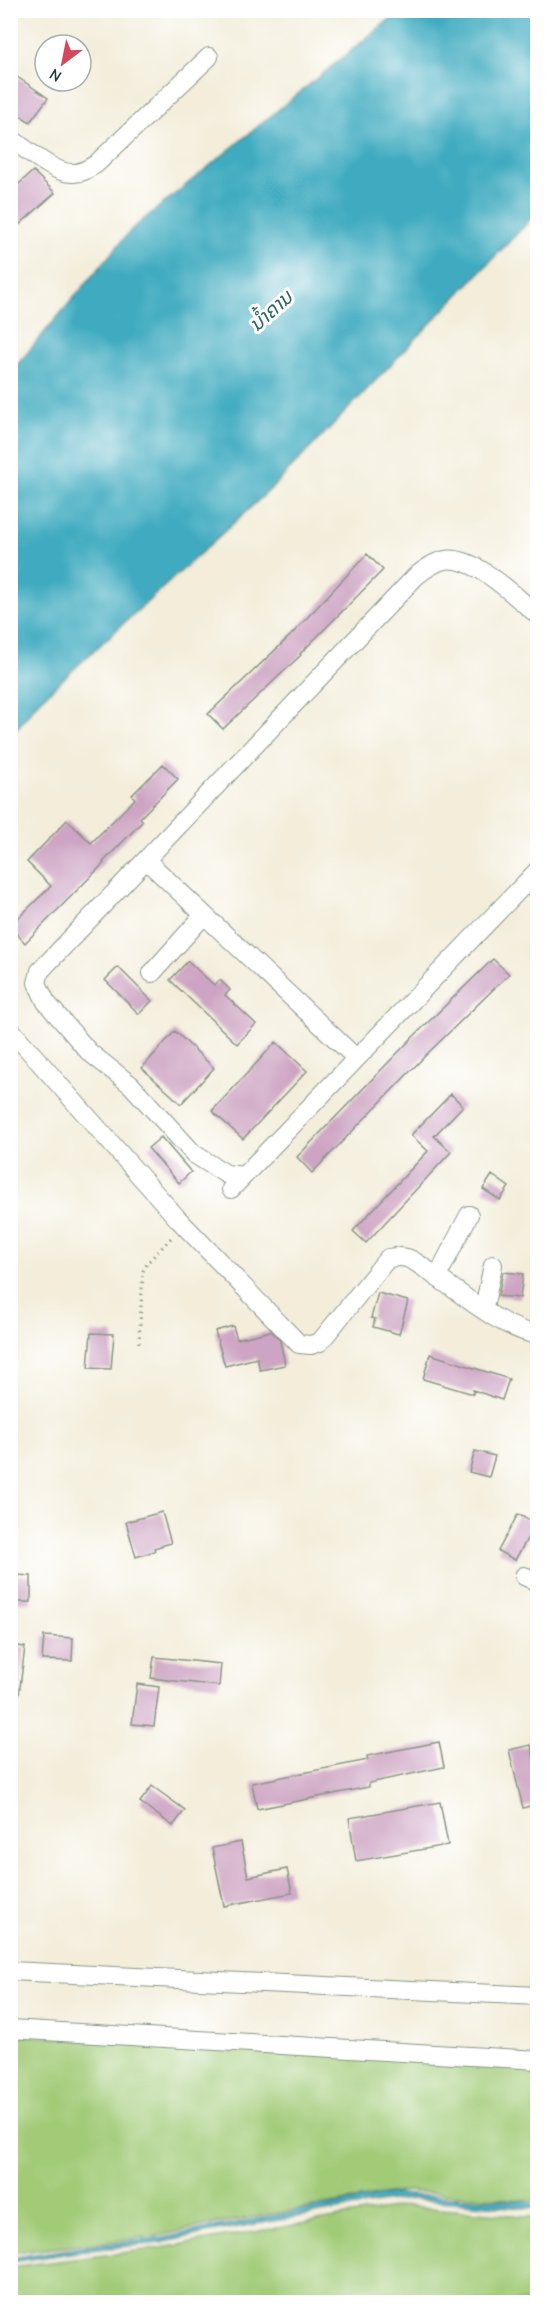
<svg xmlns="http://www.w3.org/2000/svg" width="548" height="2313" viewBox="0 0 548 2313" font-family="'Comic Neue','Noto Sans Lao',sans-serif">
<rect width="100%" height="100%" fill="#fff"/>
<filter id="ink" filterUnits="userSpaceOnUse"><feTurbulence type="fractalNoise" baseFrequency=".0167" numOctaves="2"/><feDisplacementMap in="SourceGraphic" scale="12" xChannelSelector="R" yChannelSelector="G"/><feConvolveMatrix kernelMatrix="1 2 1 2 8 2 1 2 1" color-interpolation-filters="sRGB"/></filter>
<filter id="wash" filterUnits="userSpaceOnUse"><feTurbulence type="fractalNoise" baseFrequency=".008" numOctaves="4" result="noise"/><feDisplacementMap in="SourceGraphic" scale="24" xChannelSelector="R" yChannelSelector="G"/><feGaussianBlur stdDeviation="1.35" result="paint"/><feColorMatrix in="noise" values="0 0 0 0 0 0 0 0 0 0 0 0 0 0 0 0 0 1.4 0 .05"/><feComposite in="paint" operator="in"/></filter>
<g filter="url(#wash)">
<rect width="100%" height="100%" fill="#f3edda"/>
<path fill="#a1cb77" stroke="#608456" stroke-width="1.5" d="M10 2035 537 2066V2201L406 2191 208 2225 158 2236 11 2253Z
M405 2206 537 2217V2302H11V2267L161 2248Z"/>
<path fill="#41abc0" stroke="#30747a" stroke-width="1.5" d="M401 10 537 11V213L273 487 39 701 11 736V372L132 229Z
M393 2194 521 2201 537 2204V2209L414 2199 390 2201 210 2232 161 2243 97 2249 11 2262V2258L97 2245 159 2239 209 2228Z"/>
<g id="blocks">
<path fill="#cda4c3" d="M10 72 48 98 30 122 10 109Z
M33 171 55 193 10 233V192Z
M367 554 383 570 300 654 301 655 223 729 208 714 290 636Z
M163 764 178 779 140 818 143 821 103 862 104 863 25 943 10 926 51 886 27 862 67 820 91 843 135 799 132 795Z
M493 959 509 974 425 1056 312 1173 297 1157 413 1037Z
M188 961 214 985 220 980 230 990 225 995 256 1024 237 1044 170 980Z
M118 967 152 1001 139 1014 105 980Z
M175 1031 214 1068 181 1104 142 1068Z
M276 1042 307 1071 243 1139 212 1111Z
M451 1094 463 1106 434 1136 451 1152 366 1243 353 1231 428 1151 411 1135Z
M161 1137 191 1172 179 1183 148 1148Z
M492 1175 509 1187 500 1200 483 1189Z
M503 1272 523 1274 520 1298 498 1296Z
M378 1293 408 1301 399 1334 373 1327 375 1319 371 1318Z
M233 1326 237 1339 271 1331 280 1340 285 1365 260 1370 257 1358 225 1366 215 1331Z
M91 1333 114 1334 111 1369 88 1368Z
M430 1354 509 1379 502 1400 473 1390V1394L423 1379Z
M475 1451 495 1456 489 1477 469 1472Z
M162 1512 171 1543 154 1548 155 1551 136 1557 126 1522Z
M518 1514 536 1524 515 1560 498 1551Z
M16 1575 31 1576V1602H16Z
M44 1636 73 1638 72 1661 42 1660Z
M10 1645 25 1647 19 1695H10Z
M154 1657 221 1664 219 1686 151 1678Z
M137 1684 159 1687 154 1726 132 1724Z
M439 1742 444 1767 369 1783V1787L257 1809 252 1783 368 1760 367 1756Z
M531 1745 537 1771V1804L523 1808 509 1750Z
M152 1786 185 1810 173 1826 140 1802Z
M440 1802 448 1845 356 1861 349 1818Z
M241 1842 248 1877 287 1869 292 1893 224 1906 212 1848Z"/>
</g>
</g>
<g filter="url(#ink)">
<use href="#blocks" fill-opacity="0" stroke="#899587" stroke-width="1.5"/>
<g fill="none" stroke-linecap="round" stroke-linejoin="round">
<g stroke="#899587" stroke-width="20">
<path id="minor" d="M10 138C26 149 56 175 74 173 83 173 89 168 96 164L209 57
M146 860 356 1058
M152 973 204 915
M10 1029 178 1219 299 1344 311 1345 320 1342 388 1258C394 1257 401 1256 407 1258 418 1262 428 1271 438 1278 468 1298 501 1328 538 1335
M243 1176 226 1174 194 1154 131 1085 89 1052 46 1002 37 983 40 971 416 576C424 570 434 562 445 560 475 555 515 597 538 615
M231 1189 538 870
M437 1277 469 1215
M484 1308 493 1265
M524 1576 538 1582
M10 1971 538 1996
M10 2029 538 2060"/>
</g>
<path stroke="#899587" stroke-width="3" stroke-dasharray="1.5 4.5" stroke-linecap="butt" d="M139 1343 143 1271 148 1262 173 1236"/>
<use href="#minor" stroke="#fff" stroke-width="18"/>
</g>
</g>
<g text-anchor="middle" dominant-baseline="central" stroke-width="6" stroke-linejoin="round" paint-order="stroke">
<g font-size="20" font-style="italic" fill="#2b6465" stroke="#fff">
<text transform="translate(271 311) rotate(-42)">ນ້ຳຄານ</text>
</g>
</g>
<rect width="548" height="2313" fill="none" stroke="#fff" stroke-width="36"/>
<g transform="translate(63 63) rotate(212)"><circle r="28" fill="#ffffff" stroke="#a5b1ae" stroke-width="1.5"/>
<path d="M0-4.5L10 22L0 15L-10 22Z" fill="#d1495b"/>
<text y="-9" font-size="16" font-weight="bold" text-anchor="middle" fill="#1f3d34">N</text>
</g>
</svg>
